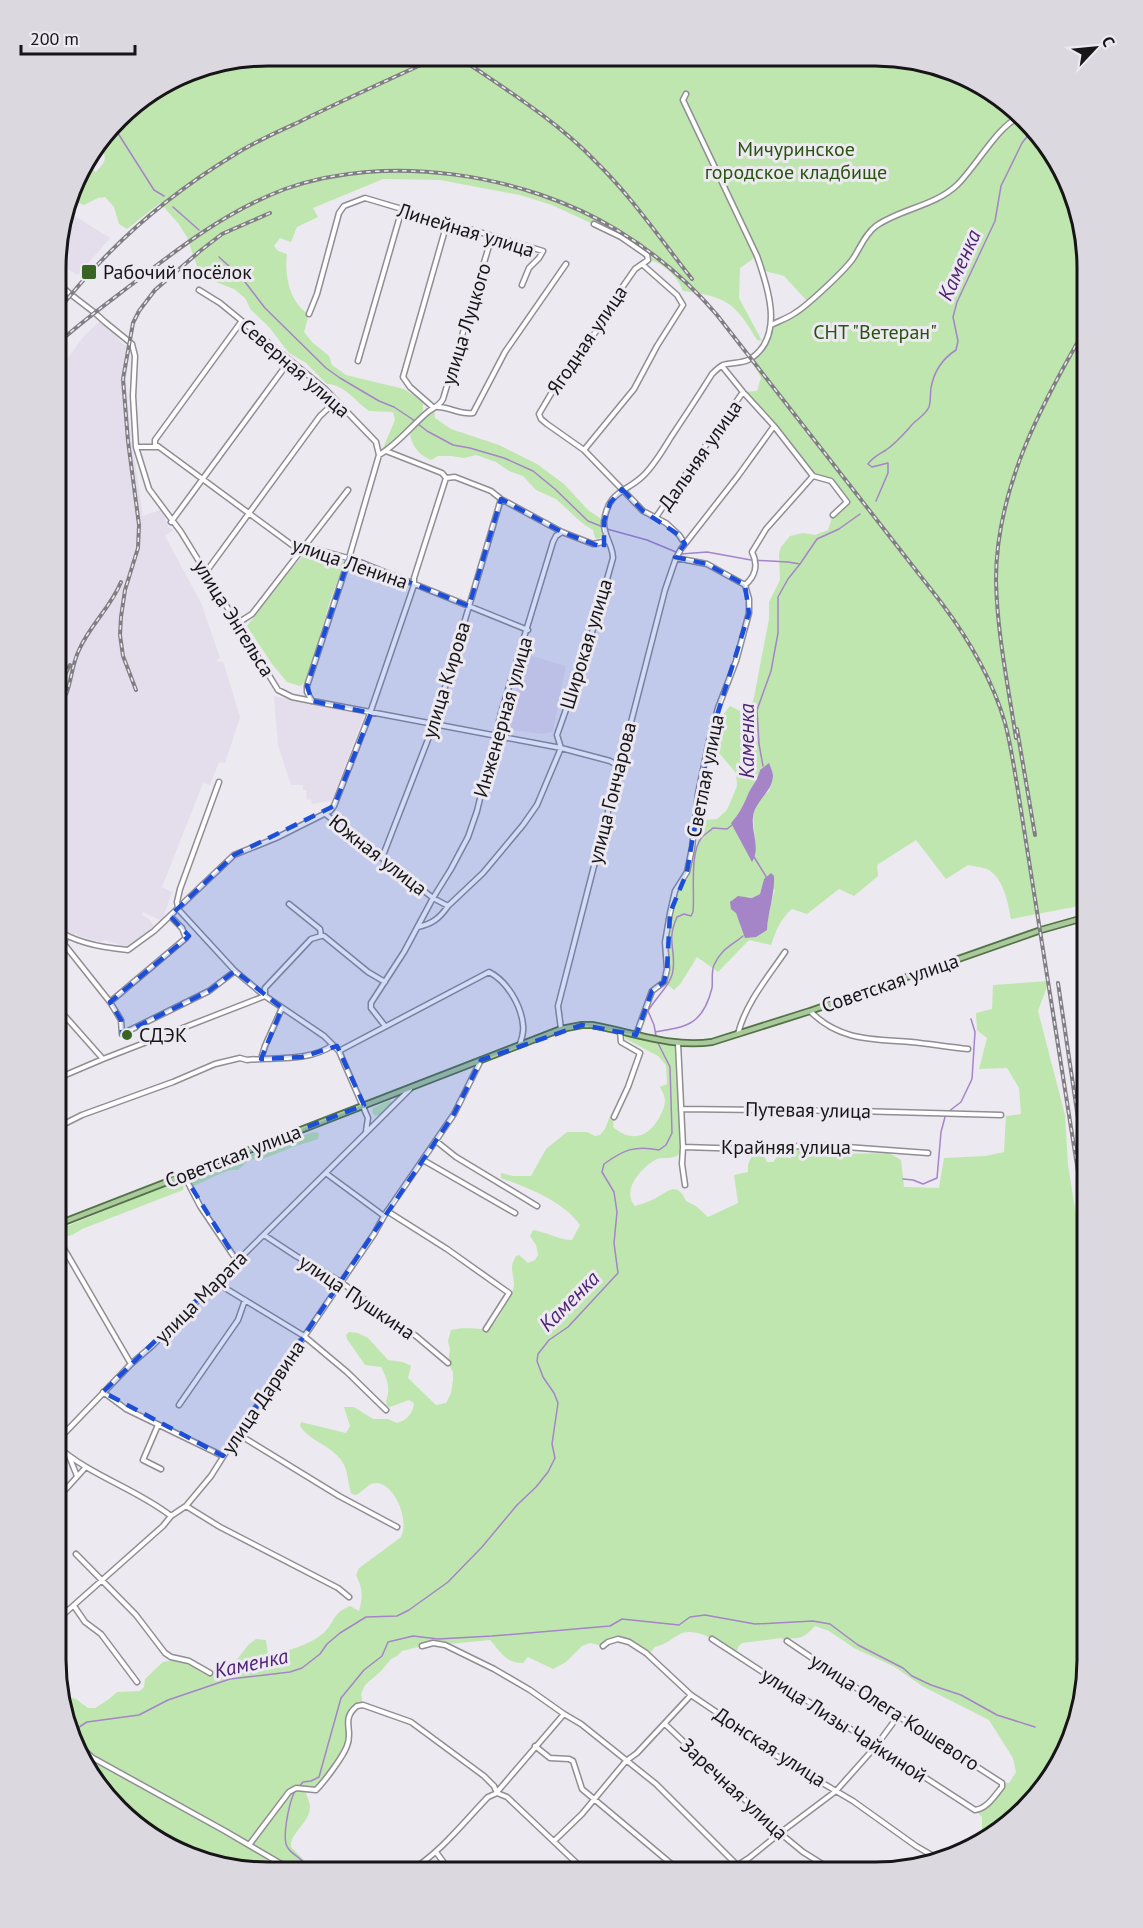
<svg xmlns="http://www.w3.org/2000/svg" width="1143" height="1928" viewBox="0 0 1143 1928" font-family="'PT Sans',sans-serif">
<rect width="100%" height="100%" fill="#ece9f0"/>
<path fill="#e4ddec" d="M69 204 76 207 73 215 110 238 78 275 57 264V247L60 240 58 239Z
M100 321 112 330 122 344 130 347 126 379 130 429 143 516 160 510 164 515 168 527 173 530 165 536 201 603 220 658 217 660 219 662 223 661 240 717 225 763 219 762 210 785 203 783 162 887 172 892 162 921 143 912 142 915 149 919 154 926 128 947 105 940 101 942 77 936 78 934 76 933 73 936 56 923 57 379 68 358 83 337Z
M529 655 566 666 553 732 542 734 505 729 506 716 511 698 514 699Z
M274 696 364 715 332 801 312 804 311 799 307 800 306 790H303V785H291L278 745Z"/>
<path fill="#bfe6af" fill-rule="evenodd" d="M268 56 903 57 1005 100 1071 187 1087 268V902L1074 907 1011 919C1008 903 1004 878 987 869 981 867 973 866 968 865L946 879 916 840 877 865 878 876 854 896 839 889 807 914 792 909C780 919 776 931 771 945L749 940 718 972 697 957 681 983 674 990 664 982 667 969 665 942 675 891 690 869 703 820 717 819 727 810 737 786 736 773 714 747 721 717 730 706 748 715 754 697 769 619V602L780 580 779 554 781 547 790 536 803 533 815 535 828 530 833 515 847 502 831 481 813 476 743 392 757 391 761 378 751 359 764 348 771 325 795 313 808 302 784 276 765 271 757 256 740 268 739 298 762 341 757 340C736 303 725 296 683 291 678 277 663 262 648 260L647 255 621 237 552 205 520 195 440 180 383 179 313 208 318 217 297 227 291 242 280 238 274 246 278 251 287 254C284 275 290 304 309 314L304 332 312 342 329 356 332 365 346 375 404 389 423 402V410L419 418 434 408 435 418 451 429 499 445 537 464 564 484 588 510 604 521V532L599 539 595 538 593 530 582 523 556 499 536 490 523 476 509 471 496 462 476 455 464 458 451 456H438L431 460C416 454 411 443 409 429L386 451 383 448 395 420 393 412 369 411C355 401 345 385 327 384L306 363 289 353 269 327 251 310 245 298 234 289 208 279 198 269 187 237 178 223 160 203 127 229 119 224 114 207 105 197 98 198 84 205 70 199 78 174 85 165 96 172C107 160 107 159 100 145L128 109 187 72ZM760 770 773 776 769 791 761 797 755 807 753 817 756 850 741 841 732 822C740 813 744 804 749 792 754 783 757 781 760 770ZM764 879 775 890 768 911 767 930 742 928 736 913 748 896 752 898 760 894Z
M317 552 345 562 331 598 306 682 300 686 287 682 272 664 247 626 293 567 304 555Z
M1049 981 1038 1011 1065 1115 1068 1165 1087 1283V1674L1076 1728 1044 1789 984 1835 982 1829V1817L975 1810H980L1002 1787V1783H1009L1016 1772 1013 1758 989 1720 922 1686 895 1667 854 1648 829 1631 815 1626C809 1633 801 1640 792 1638L787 1641 781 1638 742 1643 738 1647 736 1654C721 1645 699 1626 680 1634 671 1639 665 1645 655 1647L648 1655 629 1642 618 1639 603 1646 590 1643 582 1646 566 1662 553 1669 528 1657 523 1663C505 1663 501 1652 490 1640L449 1644 436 1640 427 1641 422 1646 402 1651 397 1656 391 1659 381 1671 365 1685 361 1694 363 1705 357 1706 349 1716 348 1745 322 1784 316 1790 308 1786 305 1788C305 1794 310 1801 310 1807 310 1823 290 1832 291 1847L309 1865 312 1871H241L138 1828 72 1741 69 1727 71 1726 67 1718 62 1694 76 1699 88 1708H95L109 1699 117 1692 140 1691 144 1687 145 1679 163 1662 174 1660 188 1663 208 1676 220 1675 233 1665 248 1645 256 1639 266 1640 268 1655C285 1652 307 1646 321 1635 334 1626 331 1613 350 1606L359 1611C363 1597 363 1589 356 1575L359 1568 400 1538C411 1523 395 1483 376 1483 367 1483 363 1493 355 1495L351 1493C347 1481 349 1471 341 1460 330 1445 310 1441 300 1426L301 1422 346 1433 350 1426 344 1407H354L373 1419H388L397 1423C407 1420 413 1414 414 1403L409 1400 390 1407 387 1406 386 1401C391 1389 387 1378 381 1367L365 1365 347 1339 346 1335 349 1332 358 1333 368 1338 388 1360 403 1362 411 1366 408 1378 436 1405 446 1403 451 1393 453 1380V1372L448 1363 450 1349 448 1341 451 1330C482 1323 488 1342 505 1305 509 1298 514 1292 514 1283 513 1271 509 1268 516 1256L519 1255 528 1263 535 1260 538 1255 536 1245 530 1236 533 1230C547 1232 558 1240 572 1240L580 1225C565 1202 527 1187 501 1178V1173L513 1176H531L546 1149 567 1132H587L595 1136 600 1135 605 1129 610 1116 614 1117 613 1127C633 1144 651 1136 661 1114 663 1110 665 1105 665 1100 665 1096 662 1091 660 1087L667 1084 666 1065 658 1056 626 1039 620 1030 678 1043 683 1147C682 1150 681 1153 678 1155 673 1160 662 1156 655 1160 641 1168 621 1191 635 1206 641 1204 649 1202 654 1199 667 1192 677 1180 686 1201L696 1206 708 1217 738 1203 734 1175 748 1172C747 1163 750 1158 756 1153L763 1154 767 1162H773L777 1157 791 1158 795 1150H819L832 1154 889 1153 901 1160 904 1187 939 1188 944 1158 985 1156 1004 1152 1006 1116 1021 1114 1019 1088 1007 1068 979 1069 987 1038 977 1030 976 1013 992 1009 993 985Z
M390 1100 392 1103C387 1108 382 1115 375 1116L372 1112 373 1108Z
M313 1132 319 1133 318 1139 293 1147 260 1160 254 1159 248 1161 238 1170C226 1168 206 1182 193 1186L190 1181V1177Z
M180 1180 184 1184 183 1190 82 1229C76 1233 69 1238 61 1236L60 1229Z"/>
<path fill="#a584c8" d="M769 763C770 766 773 772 773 776 772 793 755 800 753 817 751 832 761 848 752 862L731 823C740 813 744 804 749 792 754 783 757 781 760 770Z
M771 873 774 876C775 894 768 911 767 930L756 937 745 938 736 913 731 909 730 902 738 896 752 898 760 894 764 879Z"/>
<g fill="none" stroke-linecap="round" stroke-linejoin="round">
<path stroke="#a584c8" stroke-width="1.5" d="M114 127 154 190 164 196
M173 207 199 230
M219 257 242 278 265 308 326 368 340 378 379 401 394 407 412 419 427 431 453 445 470 448 504 458 533 471 555 489 588 521 603 527
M876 501 888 473V463L872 467 868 464C873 457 878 455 886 450 896 443 902 436 910 427 915 420 925 416 929 407 931 401 930 394 931 388 934 371 942 359 956 350L958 341 953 317 957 302 995 221 1001 186 1022 143 1030 133
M607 529 647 540 676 552
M681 554 707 552 751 560 788 562 800 564
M763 766 759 744 757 710 771 671 778 633V597L788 579 800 564 817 539 839 529 860 514
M754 857 767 878
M655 1032C688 1027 703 1024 712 988 713 981 711 972 714 965 721 949 731 946 743 936
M903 1179 913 1180 923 1184 937 1178 941 1132 945 1117 948 1112 961 1102 972 1079 975 1032 971 1019
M73 1731 87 1722 139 1715 168 1700 230 1679 290 1672 302 1668 320 1654 327 1644 340 1633 366 1617 397 1616 409 1610 448 1582 482 1547 517 1505 536 1487 548 1472 555 1458 552 1444 558 1403 554 1393 543 1377 537 1361 538 1354 549 1340 568 1327 618 1273 614 1243 617 1212 614 1192 602 1172 604 1164C623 1150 635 1145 659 1150L666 1145 672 1133 670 1067 657 1041 654 1025 648 1011C655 998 672 984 673 970 676 948 666 942 677 917L684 914 691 916 693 912C695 892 689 853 702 837 705 834 710 831 713 828L727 829 732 825
M306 1868C304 1858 293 1856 288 1848 281 1840 289 1804 294 1793 296 1789 300 1786 303 1782L311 1781 319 1777 341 1698 364 1670 382 1656 388 1642 413 1636 438 1639 492 1636 610 1626 622 1619 679 1625 690 1617 705 1615 755 1624 813 1621 830 1624 858 1645 903 1668 912 1676 931 1685 961 1695 997 1715 1035 1727"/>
<g stroke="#908d94" stroke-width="7">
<path id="minor" d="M594 224 621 237 647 255 648 260 635 269 612 302 600 326 555 387 539 414 541 419 547 424 584 450 643 511 666 523 679 535 685 544
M57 279 61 286 69 293 95 313 105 322 132 344 135 356 133 396 136 447 149 489 181 532 278 690 292 697 312 701 561 748 610 761 615 764 618 772
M199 290 220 303 325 389 376 442 379 455 349 558 307 686V692L312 701
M309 314 317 294 339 213 344 206 365 198 543 251 539 258 529 268 522 285
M241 322 155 440V444L292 545 301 550 315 549 355 560 528 630
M771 325C779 321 788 318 795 313 808 305 843 272 852 260 860 249 864 235 876 226 900 209 935 206 957 185 974 169 999 125 1018 118
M358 361 402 209
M722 366 743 392 774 426 813 476
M438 407C450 407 460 415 473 413L505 352 566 264
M434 408 410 387 403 377 447 223
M136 447H159
M584 450 634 389 657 346 683 305 677 295 643 265
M386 451 442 473 446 478 455 477 491 491 501 499 562 532 593 544 608 541
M379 455C397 445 413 424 429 411 435 407 440 405 443 399L492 236
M813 476 831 481 847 502 833 515
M656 517 743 392
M171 522 290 360
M206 572 320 416 336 401
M745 585C756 576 758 564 752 552L766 529 813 476
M238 623 252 614 348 490
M324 813 433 898 448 906 483 873 523 825 537 805 561 748 557 735 587 650 613 558C613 545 603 535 604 522 608 490 626 493 644 475 655 464 663 450 671 437 685 416 699 395 712 374 715 371 719 367 723 365 732 362 742 364 750 359 785 337 768 287 757 256L683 100 686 94
M382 858 434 724 501 499
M289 904 320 929 321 936
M178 908 177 902 180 889 219 782
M178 909 235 971 265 996 324 1036 339 1051 368 1118 366 1131
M418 927C432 924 440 918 448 906
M56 929C75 943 105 948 128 950L154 931 234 855 276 838 330 811 334 806 368 719 414 585V578L446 478
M66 936 64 944 110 1002 121 1020 122 1034 209 991 235 971
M321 936H324L368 972 385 982
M265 995V988L311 939 321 936
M110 1002 186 938 182 928 170 916
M56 1006 103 1059
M810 1011C839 1041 873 1039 911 1042 930 1044 949 1047 968 1049
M385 1026 371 1008V1003L404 952 433 898 451 869 468 837 477 811 501 713 553 542 556 536 562 532
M561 1029 558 1006 665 590 676 558 681 549 738 476 774 426
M738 1034C745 1004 768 977 785 952
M636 1035 652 991 664 982 667 969 665 942 670 913 675 891 687 872 692 848 698 794 709 741 718 708 736 661 749 613V599L745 585 707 564 676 558
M678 1043 683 1147 682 1164 685 1185
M339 1051 489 972C507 981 521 1005 523 1025 524 1031 522 1038 520 1044
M261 1059 265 1046 282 1008
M56 1079 103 1059 265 996
M681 1109 857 1111 1001 1115
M614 1117 628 1087 640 1053 621 1042 620 1031
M56 1128 82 1115 173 1082 215 1064 240 1058 247 1060C275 1057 309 1062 333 1045
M436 1141 456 1157 537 1206
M683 1147 748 1149 819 1145 928 1153
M423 1160 515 1213
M327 1174 384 1216
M184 1175 200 1206 237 1261
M387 1211 447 1249 509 1293 486 1329
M56 1235 131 1364
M264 1235 296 1256 341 1282 387 1317 416 1336 448 1363
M218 1281 225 1288 304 1336 347 1372 386 1410
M103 1392 126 1409 223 1456
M179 1405 238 1320 245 1300
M158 1425 143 1460 161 1469
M238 1434 339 1496 397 1527
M56 1442 131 1364 152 1346 410 1089
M56 1445C90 1476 135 1488 171 1516
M69 1456 77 1476
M56 1500 85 1468
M186 1506 220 1527 338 1588 349 1597
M76 1554 136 1615 165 1653 171 1657 189 1661 210 1673
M74 1606 85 1622 101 1634 137 1682
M56 1621 163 1526 171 1516 186 1506 211 1476 235 1438 374 1234 384 1216 454 1114 481 1060
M712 1639 975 1810C987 1809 995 1795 1002 1787V1783L898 1716 787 1641
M422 1646 433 1643 445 1645 494 1669 530 1690 564 1714 581 1724 656 1784 737 1865 749 1868 756 1872
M603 1646 608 1642 618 1639 629 1642 646 1653 691 1695 734 1724 763 1748 853 1801 916 1846 940 1860
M665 1724 780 1833 803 1852 835 1872
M70 1731 84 1750 93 1758 225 1831 283 1865 315 1871
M535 1746 550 1758 569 1759 573 1761 582 1789 681 1872
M497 1792 564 1714
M554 1841 582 1814 626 1761 637 1753 691 1695
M249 1845 289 1792 296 1788 316 1790C324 1782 343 1757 347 1746 354 1730 340 1720 357 1706L363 1705 411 1722 484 1776 494 1786 497 1793 507 1797 586 1872
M436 1852 450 1871
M410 1871C440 1853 463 1823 488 1797L497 1793
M727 1872 749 1858 780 1833 836 1791 876 1746 898 1716"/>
</g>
<g stroke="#527344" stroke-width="8">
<path id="major" d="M56 1225 561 1029 582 1025H592C632 1032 671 1048 712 1042L810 1011 1041 930 1087 917"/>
</g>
<use href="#minor" stroke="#fff" stroke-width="4"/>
<use href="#major" stroke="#aac99d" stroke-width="4.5"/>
<g stroke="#807e83" stroke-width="4">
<path id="rail" d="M457 56C505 89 556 120 596 162 632 197 661 240 692 279
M57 312C106 249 166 196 234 155 254 142 277 132 299 122 345 99 393 78 440 56
M57 344C80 323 106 304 131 285 180 247 227 211 285 189 387 152 525 174 617 230 655 253 689 282 717 315L940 601C968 638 992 678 1005 723 1011 745 1014 768 1018 791L1087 1229
M57 689 70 665
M136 690 123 656 120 635 121 617 125 590 138 548 139 525 128 441 123 379 133 323 139 311 155 290 200 251 222 234 270 213
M57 711C73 689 69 671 79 650 90 625 111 607 121 582
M1017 729 1035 835
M1016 738C1008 685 997 633 996 580 996 488 1042 403 1087 326
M1058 983 1080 1132"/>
</g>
<use href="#rail" stroke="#ece9f0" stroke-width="1.5" stroke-dasharray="4.5" stroke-linecap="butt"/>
</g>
<path fill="#1d4ed8" fill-opacity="0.2" stroke="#1d4ed8" stroke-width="4.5" stroke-dasharray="12 8" stroke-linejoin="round" d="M622 489 643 511 679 535 685 544 675 557 707 564 745 585 749 613 709 741 687 872 670 913 667 969 664 982 652 991 636 1035 582 1025 481 1060 454 1114 223 1456 103 1392 237 1261 184 1175 364 1105 337 1046 302 1057 261 1059 282 1008 235 971 209 991 122 1034 121 1020 110 1002 189 936 170 916 234 855 334 806 371 713 312 701 307 686 349 558 469 606 501 499 562 532 604 548V521L610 503Z"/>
<g fill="#396524" stroke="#ece9f0" stroke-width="2">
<rect x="81" y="264" width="16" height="16" rx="3"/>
<circle cx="127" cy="1035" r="6"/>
</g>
<g text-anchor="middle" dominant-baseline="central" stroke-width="6" stroke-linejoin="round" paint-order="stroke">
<g font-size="20" fill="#27530e" stroke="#ece9f0">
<text x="796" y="149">Мичуринское<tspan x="796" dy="23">городское кладбище</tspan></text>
<text x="875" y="332">СНТ "Ветеран"</text>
</g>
<g font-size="20" fill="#171518" stroke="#ece9f0">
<text transform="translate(466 230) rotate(17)">Линейная улица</text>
<text transform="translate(466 324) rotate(-73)">улица Луцкого</text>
<text transform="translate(587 340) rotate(-56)">Ягодная улица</text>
<text transform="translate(295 368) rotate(41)">Северная улица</text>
<text transform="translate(700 455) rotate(-55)">Дальняя улица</text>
<text transform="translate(350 563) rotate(19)">улица Ленина</text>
<text transform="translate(234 618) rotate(58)">улица Энгельса</text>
<text transform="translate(586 644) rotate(-73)">Широкая улица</text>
<text transform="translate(446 680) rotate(-73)">улица Кирова</text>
<text transform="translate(503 717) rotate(-74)">Инженерная улица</text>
<text transform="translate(705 776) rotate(-79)">Светлая улица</text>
<text transform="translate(612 793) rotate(-76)">улица Гончарова</text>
<text transform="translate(378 855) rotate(38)">Южная улица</text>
<text transform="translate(890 983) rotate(-19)">Советская улица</text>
<text transform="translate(808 1110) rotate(1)">Путевая улица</text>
<text x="786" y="1147">Крайняя улица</text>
<text transform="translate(233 1156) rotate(-21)">Советская улица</text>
<text transform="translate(201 1297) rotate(-45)">улица Марата</text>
<text transform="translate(357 1297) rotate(34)">улица Пушкина</text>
<text transform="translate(263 1397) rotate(-56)">улица Дарвина</text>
<text transform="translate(895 1712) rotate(33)">улица Олега Кошевого</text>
<text transform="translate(844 1725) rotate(33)">улица Лизы Чайкиной</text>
<text transform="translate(770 1747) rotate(33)">Донская улица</text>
<text transform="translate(734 1789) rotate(43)">Заречная улица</text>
</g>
<g font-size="20" fill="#171518" stroke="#ece9f0" text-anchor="start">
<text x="103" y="272">Рабочий посёлок</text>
<text x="139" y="1035">СДЭК</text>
</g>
<g font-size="21" font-style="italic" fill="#4f2273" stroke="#ece9f0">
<text transform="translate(959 265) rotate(-66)">Каменка</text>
<text transform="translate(746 741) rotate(-90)">Каменка</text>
<text transform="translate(569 1301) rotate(-45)">Каменка</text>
<text transform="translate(251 1663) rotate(-12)">Каменка</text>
</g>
</g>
<path d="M0 0H1143V1928H0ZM268 66H875A202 202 0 0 1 1077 268V1660A202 202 0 0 1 875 1862H268A202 202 0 0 1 66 1660V268A202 202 0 0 1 268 66Z" fill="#dbd8df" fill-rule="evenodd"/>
<path fill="none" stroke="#171518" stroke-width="3" d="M268 66H875A202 202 0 0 1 1077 268V1660A202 202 0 0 1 875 1862H268A202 202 0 0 1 66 1660V268A202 202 0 0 1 268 66Z"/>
<g transform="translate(1095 48) rotate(64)" stroke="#ece9f0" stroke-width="4.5" paint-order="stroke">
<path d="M0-4.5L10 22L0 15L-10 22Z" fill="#171518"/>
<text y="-9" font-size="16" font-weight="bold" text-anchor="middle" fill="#171518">С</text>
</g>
<path d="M21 45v9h114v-9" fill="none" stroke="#171518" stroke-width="3"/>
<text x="30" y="45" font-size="18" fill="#171518" stroke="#ece9f0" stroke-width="4.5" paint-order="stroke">200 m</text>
</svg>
